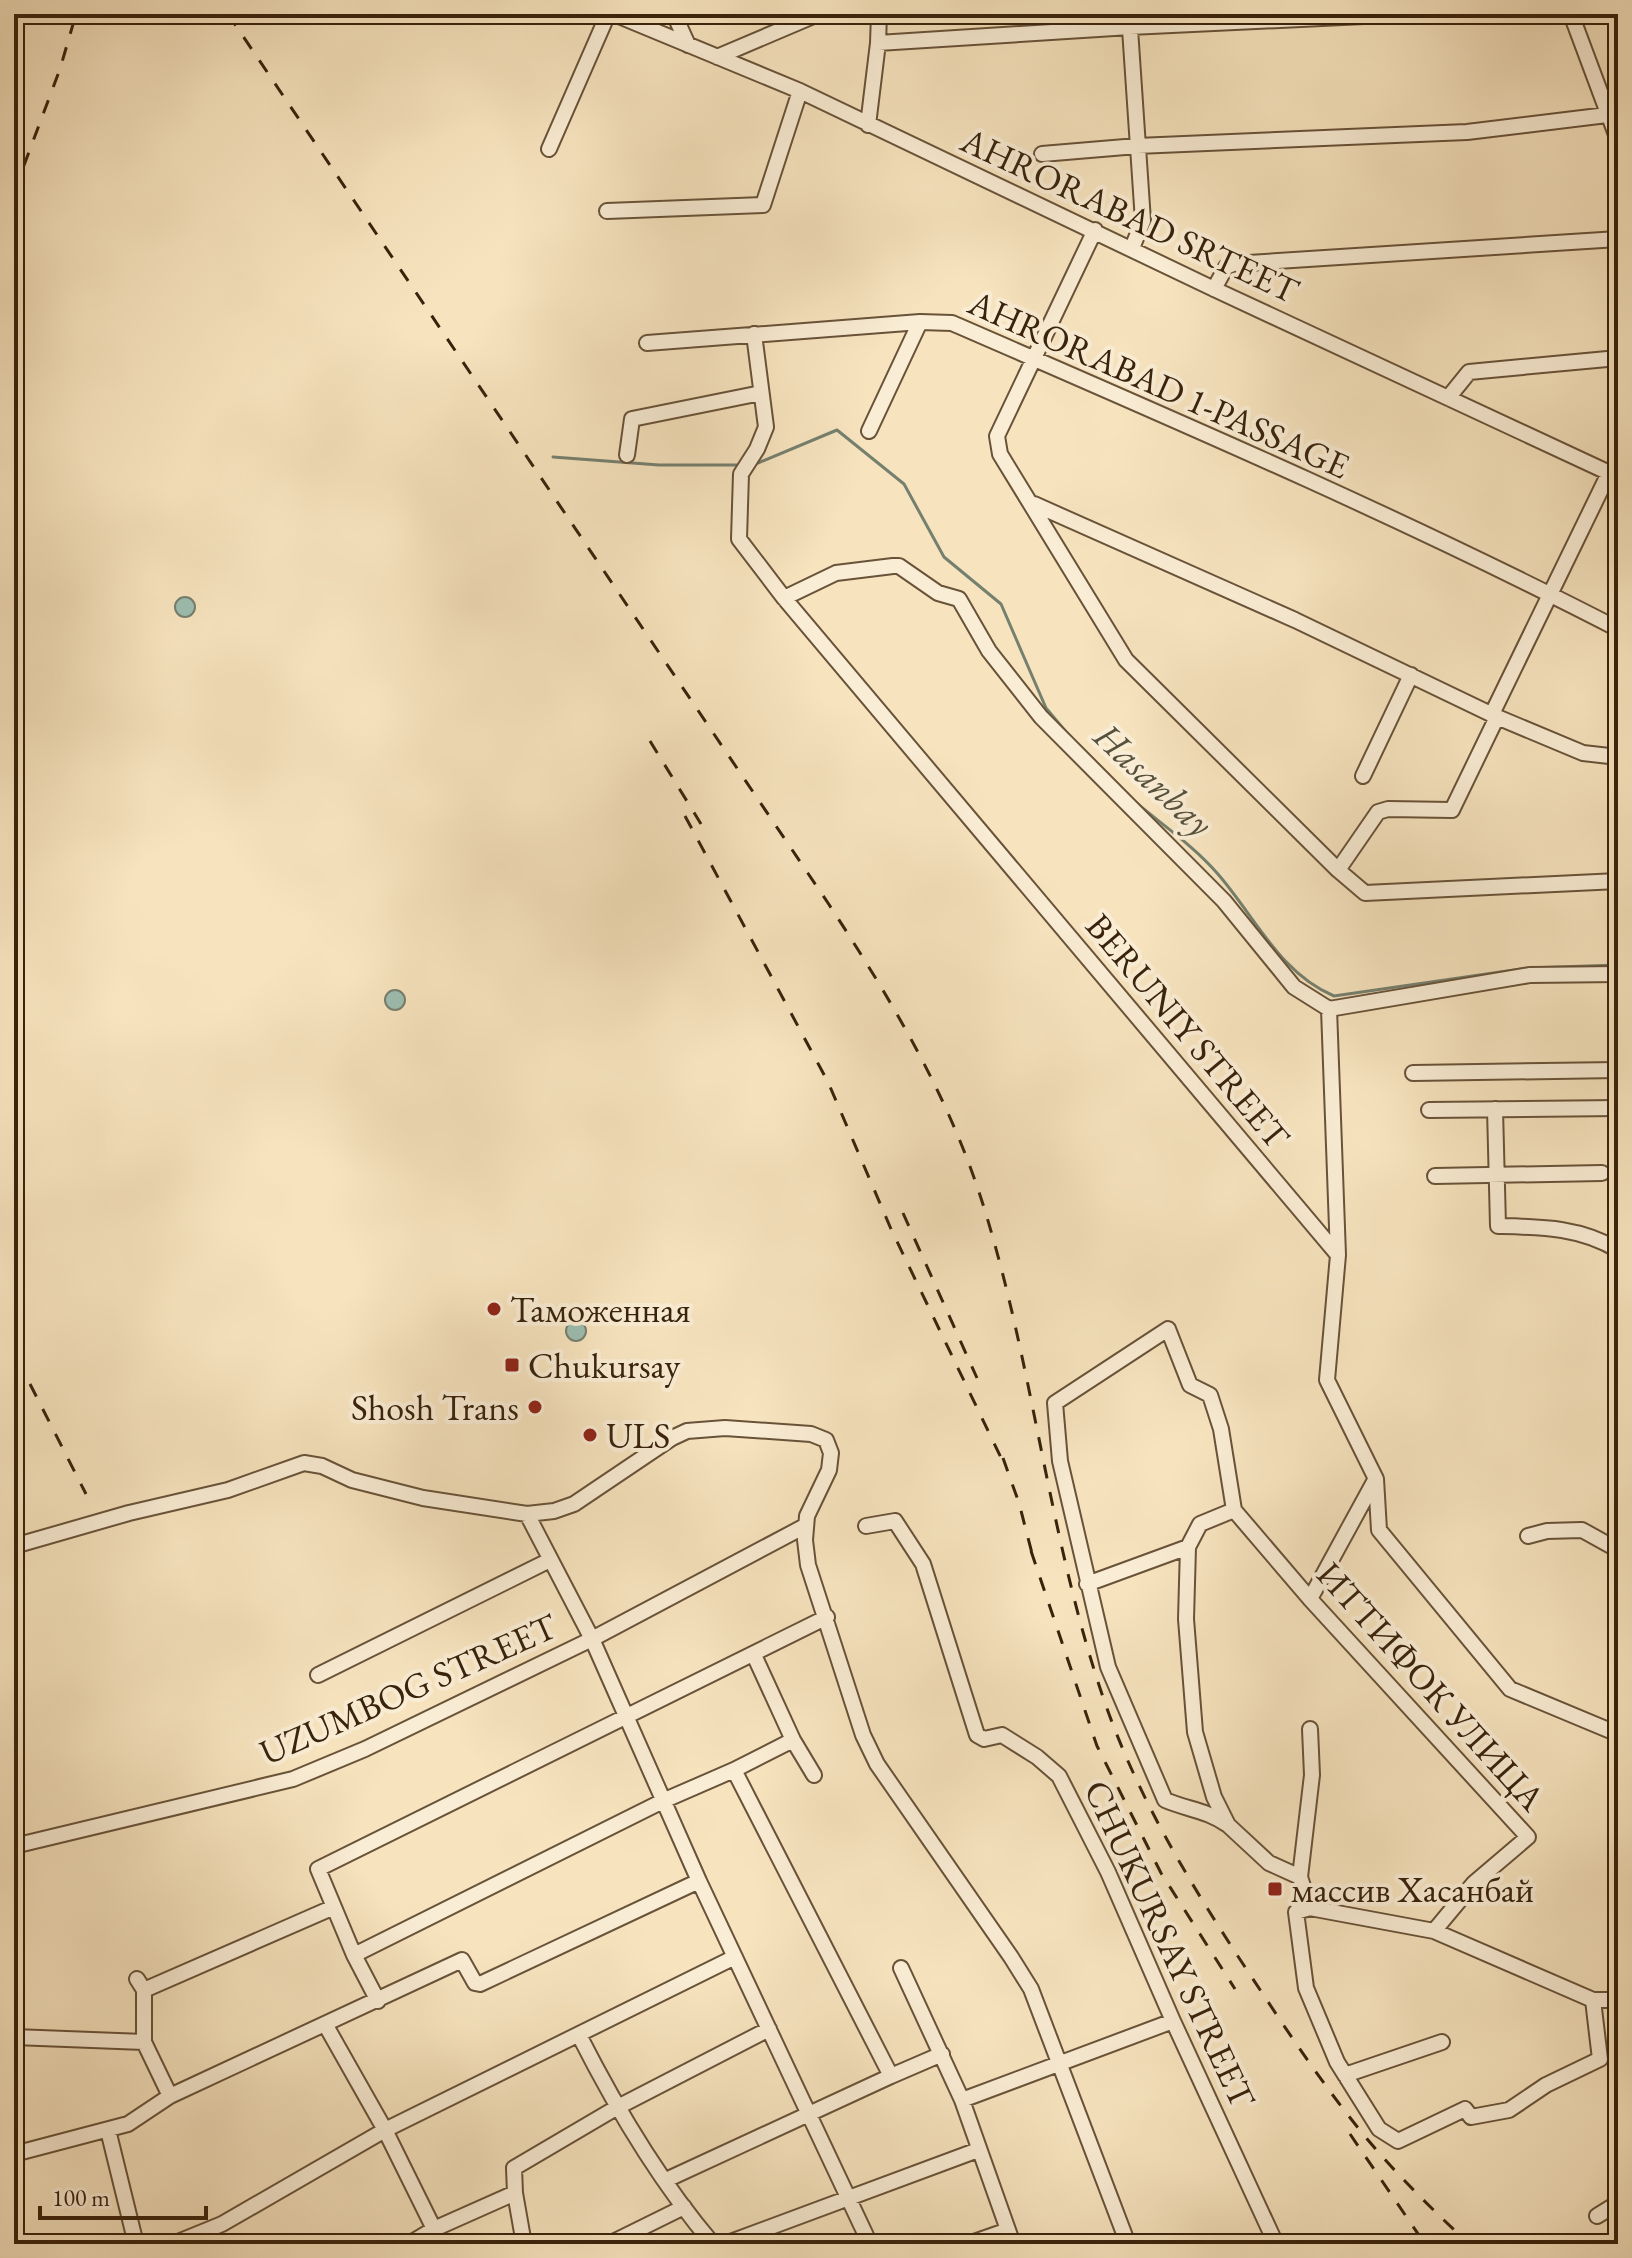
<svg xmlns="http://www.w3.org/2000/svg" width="1632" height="2258" viewBox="0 0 1632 2258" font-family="'EB Garamond',serif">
<rect width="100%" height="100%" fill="#f7e4bf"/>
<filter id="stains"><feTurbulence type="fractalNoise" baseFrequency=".0025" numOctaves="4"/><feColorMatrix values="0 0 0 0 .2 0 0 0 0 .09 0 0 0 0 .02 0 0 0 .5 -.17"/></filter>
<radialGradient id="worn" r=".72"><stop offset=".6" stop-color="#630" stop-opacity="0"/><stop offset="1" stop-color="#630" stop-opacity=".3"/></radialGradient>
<path fill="#9dbfb2" stroke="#75806f" stroke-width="2" d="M175 607a10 10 0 1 1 20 0a10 10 0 1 1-20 0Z
M385 1000a10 10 0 1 1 20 0a10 10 0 1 1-20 0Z
M566 1331a10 10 0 1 1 20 0a10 10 0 1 1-20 0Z"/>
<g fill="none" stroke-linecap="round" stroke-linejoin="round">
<path stroke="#75806f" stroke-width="3" d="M553 457 659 465H740
M758 463 837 430 904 484 944 557 1001 604 1046 708 1072 739
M1134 801C1161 824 1194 846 1217 873 1255 916 1279 973 1334 996L1527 968 1618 965"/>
<g stroke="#685238" stroke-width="18">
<path id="minor" d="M614 14 800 91 1214 289 1618 477
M674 14 688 45
M1129 14 1143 221 1132 248
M1571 14 1618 140
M878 43 1130 27 1406 14
M717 57 818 14
M868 125 878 43 879 14
M549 149 608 14
M1042 154 1137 146 1467 132 1607 115 1618 100
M607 211 763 205 800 91
M1095 230 997 436 1000 454 1126 660 1338 870 1365 893 1618 881
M1214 289 1226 267 1233 264 1618 239
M754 334 766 427 757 449 741 474 739 539 784 598 1338 1255 1327 1380 1376 1479 1379 1530 1510 1689 1618 1734
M647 343 920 322 952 323C1175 420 1401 517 1618 629
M1448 398 1469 372 1618 358
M869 431 920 322
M627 455 632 419 761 393
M1034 504 1295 620 1497 717 1583 753 1618 757
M784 598 836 573 893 566H899L938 593 959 599 989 651 1041 717 1224 901 1294 987 1329 1009
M1492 714 1609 473
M1363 776 1411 675
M1338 870 1378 812 1388 809 1452 810 1497 717
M1329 1009 1530 975 1618 974
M1329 1009 1338 1255
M1413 1073 1618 1070
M1495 1109 1498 1226C1541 1227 1580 1227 1618 1250
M1429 1110 1618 1108
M1435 1176 1602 1173
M1234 1510 1200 1524 1188 1547 1186 1619 1195 1732 1214 1797 1228 1825 1269 1863 1300 1877 1310 1908
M527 1514 592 1639 699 1881 870 2244
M866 1526 895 1521 923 1564 977 1735 984 1739 1002 1735 1037 1757 1059 1776 1108 1872 1173 2021 1276 2244
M1528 1536 1547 1531 1582 1530 1618 1550
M14 1546 129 1513 228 1490 304 1463 322 1466 352 1480 423 1498 527 1514 554 1511 574 1504 672 1438 687 1431 725 1428 811 1434 826 1440 831 1453 829 1470 807 1516 805 1540 808 1565 863 1735 877 1764 1011 1957 1031 1989 1128 2244
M1087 1584 1188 1547
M1310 1599 1375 1480
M754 1655 793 1740 814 1775
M318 1675 550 1560
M734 1770 891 2076 942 2054
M1228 1825C1206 1810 1189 1810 1165 1800L1108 1667 1060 1461 1055 1403 1168 1329 1190 1385 1210 1395 1221 1429 1234 1510 1310 1599 1528 1837 1474 1883 1434 1931
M14 1846 293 1779 365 1749 592 1639 805 1526
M1300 1877 1312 1775 1310 1729
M354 1955 665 1800 734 1770 793 1740
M901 1968 962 2100 1013 2244
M137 1979 144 1990V2042L170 2096
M144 1990 334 1907
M1593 2000 1600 2059 1546 2085 1509 2110 1471 2117 1465 2109 1398 2141 1379 2129 1337 2062 1306 1988 1296 1912 1310 1908 1434 1931 1593 2000H1618
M378 2001 354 1955 318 1869 827 1617
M325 2024 385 2130 434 2229
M579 2035C616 2108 659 2181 713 2244
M14 2037 144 2042
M1345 2075 1442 2042
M962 2100 1173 2021
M108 2130 136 2244
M14 2154 128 2124 170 2096 462 1960 475 1983 480 1984 699 1881
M666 2180 891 2076
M1597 2216 1618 2203
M173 2244 222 2224 385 2130 735 1957
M409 2244 434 2229 515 2193
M524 2244 515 2193 514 2168 616 2108 769 2029
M609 2244 684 2207
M725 2244 978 2150
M968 2244 1008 2230"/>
</g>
<use href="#minor" stroke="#faedd5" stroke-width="14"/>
<path stroke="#38220b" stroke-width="3" stroke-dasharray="14 14" stroke-linecap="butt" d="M228 14 828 903C888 995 944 1087 979 1192 1033 1357 1047 1534 1104 1700 1137 1796 1189 1882 1245 1967 1284 2026 1323 2086 1368 2140 1399 2177 1434 2211 1469 2244
M14 192 60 69 76 14
M650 741 701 824
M685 816 828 1082 891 1229 1005 1466
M903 1213 977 1378
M30 1384 86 1494
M1003 1458 1019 1503 1034 1561
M1031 1551 1097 1746 1161 1873 1235 1989
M1350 2134 1425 2244"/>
</g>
<g fill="#8f2418" stroke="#faedd5" stroke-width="3">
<circle cx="494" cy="1309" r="8"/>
<rect x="504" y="1357" width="16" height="16" rx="4"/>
<circle cx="535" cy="1407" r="8"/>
<circle cx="590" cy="1435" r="8"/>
<rect x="1267" y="1881" width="16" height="16" rx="4"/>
</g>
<g text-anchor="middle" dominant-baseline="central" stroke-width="8" stroke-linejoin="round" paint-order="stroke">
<g font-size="36" fill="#38220b" stroke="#faedd5">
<text transform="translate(1130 215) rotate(25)">AHRORABAD SRTEET</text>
<text transform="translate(1159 384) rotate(24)">AHRORABAD 1-PASSAGE</text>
<text transform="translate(1188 1031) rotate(50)">BERUNIY STREET</text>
<text transform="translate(1431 1686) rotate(48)">ИТТИФОК УЛИЦА</text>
<text transform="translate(408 1689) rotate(-24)">UZUMBOG STREET</text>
<text transform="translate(1170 1944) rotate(65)">CHUKURSAY STREET</text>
</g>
<g font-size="36" fill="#38220b" stroke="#faedd5" text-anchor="start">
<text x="510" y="1309">Таможенная</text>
<text x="528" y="1365">Chukursay</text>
<text x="519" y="1407" text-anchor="end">Shosh Trans</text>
<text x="606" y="1435">ULS</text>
<text x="1291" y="1889">массив Хасанбай</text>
</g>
<g font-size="38" font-style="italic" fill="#56513d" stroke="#faedd5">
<text transform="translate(1154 779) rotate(43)">Hasanbay</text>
</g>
</g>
<rect width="1632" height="2258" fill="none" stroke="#f7e4bf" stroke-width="48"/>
<rect x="16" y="16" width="1600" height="2226" fill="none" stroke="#38220b" stroke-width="4"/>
<rect x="24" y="24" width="1584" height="2210" fill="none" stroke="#38220b" stroke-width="2"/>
<path d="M40 2206v12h166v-12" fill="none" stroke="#38220b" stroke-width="4"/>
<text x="52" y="2206" font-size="24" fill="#38220b" stroke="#faedd5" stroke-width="6" paint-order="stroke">100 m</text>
<rect width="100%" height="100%" filter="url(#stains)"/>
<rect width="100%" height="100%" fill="url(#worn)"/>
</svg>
